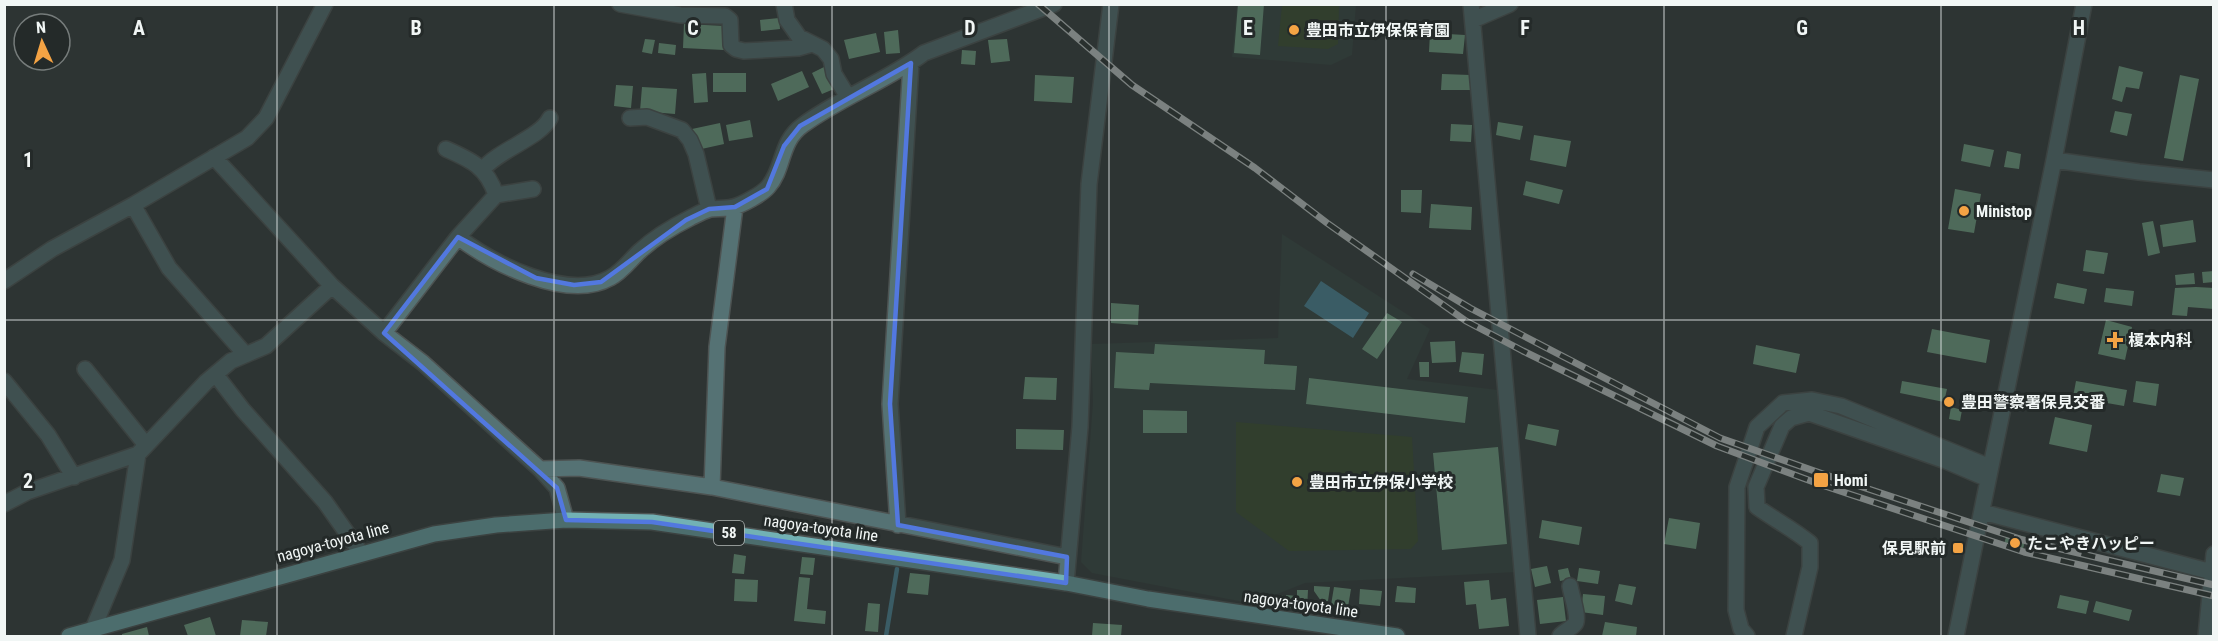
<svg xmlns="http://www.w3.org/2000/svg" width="2218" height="641" viewBox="0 0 2218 641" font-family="'Roboto Condensed','Noto Sans JP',sans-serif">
<rect width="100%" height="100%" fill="#2e3433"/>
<path fill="#31403c" d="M1237 5H1356L1352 55 1331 65 1232 57Z
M1282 234 1430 329 1407 379 1498 390 1517 572 1305 583 1270 597V607L1092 573 1081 562 1093 402 1091 344 1278 338Z"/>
<path fill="#354a26" d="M1282 5H1339L1338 44 1328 49 1278 46Z
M1236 422 1412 437 1418 541 1411 549 1289 551 1236 512Z"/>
<path fill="#4a8da3" d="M1321 281 1369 313 1353 338 1304 306Z"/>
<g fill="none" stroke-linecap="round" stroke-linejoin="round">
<path stroke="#4a8da3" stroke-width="4.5" d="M886 636 897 569"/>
</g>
<path fill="#77ac8a" d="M1238 4H1264L1260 55 1234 53Z
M779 18 780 29 761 31 760 20Z
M684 24 725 26 724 50 683 48Z
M898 30 900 53 886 54 884 32Z
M876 33 880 52 849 59 844 40Z
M1430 33 1465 35 1463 54 1429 52Z
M645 39 655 40 652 54 642 52Z
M1007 39 1010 61 991 63 988 40Z
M659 43 676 45 675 55 658 53Z
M962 50 976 51 975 65 961 64Z
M2119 66 2143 72 2139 89 2126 87 2122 102 2112 99Z
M824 67 834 89 822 94 812 73Z
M802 71 809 87 778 101 771 84Z
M706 73 708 102 694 103 692 74Z
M713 73H746V92H713Z
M1442 74 1470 75V90H1441Z
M1035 75 1074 77 1072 103 1034 101Z
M2180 75 2199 79 2183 161 2164 158Z
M616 85 633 86 631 108 614 106Z
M642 87 677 89 675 114 640 111Z
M2115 111 2132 114 2127 136 2110 132Z
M750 120 753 137 729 141 726 125Z
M1498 122 1523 126 1520 140 1496 135Z
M720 123 724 144 697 150 692 129Z
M1451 124 1472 125 1471 142 1450 141Z
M1534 135 1571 141 1566 167 1530 160Z
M1964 144 1994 150 1990 167 1961 161Z
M2007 151 2021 154 2019 169 2004 167Z
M1526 181 1563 190 1559 204 1523 195Z
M1955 189 1981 194 1974 233 1948 229Z
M1401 190H1422L1421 213 1401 212Z
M1431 204 1472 207 1471 230 1429 228Z
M2193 220 2196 242 2163 247 2160 225Z
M2153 221 2160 253 2148 256 2142 223Z
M2086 250 2108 253 2104 274 2083 271Z
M2214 271V282L2203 283 2202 272Z
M2194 273 2195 284 2176 285 2175 275Z
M2057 283 2087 289 2084 304 2054 298Z
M2196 287 2214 288V309L2188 307 2187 316 2172 315 2175 288Z
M2106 288 2134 291 2132 306 2104 302Z
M1111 303 1139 305 1138 325 1111 323Z
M1387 313 1402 322 1377 359 1362 349Z
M2106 320 2132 327 2125 360 2098 354Z
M1932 329 1990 340 1986 363 1927 352Z
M1455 341 1456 362 1432 363 1430 342Z
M1155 344 1265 350 1264 364 1297 366 1295 390 1150 383 1149 390 1114 388 1116 352 1154 354Z
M1756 345 1800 354 1796 373 1753 364Z
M1462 352 1484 354 1482 375 1459 372Z
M1419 362H1429V377H1420Z
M1025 377 1057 378 1056 400 1023 399Z
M1309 378 1468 397 1465 423 1306 404Z
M1902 381 1947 389 1944 402 1900 393Z
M2076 381 2127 390 2124 406 2073 397Z
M2136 381 2159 384 2156 406 2133 402Z
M1951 407 1962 410 1960 421 1949 419Z
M1143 410 1187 411V433H1143Z
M2055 417 2092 425 2087 452 2049 444Z
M1528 424 1559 430 1556 446 1525 439Z
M1016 429 1064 430 1063 450 1016 449Z
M1498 447 1507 544 1442 550 1433 453Z
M2161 474 2184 478 2180 496 2157 492Z
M1669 518 1700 523 1696 549 1664 544Z
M1542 520 1582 527 1579 545 1539 538Z
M2007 533 2026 537 2022 553 2003 548Z
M734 554 746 556 744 574 732 573Z
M802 557 815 558 813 575 800 574Z
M1547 566 1551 583 1535 587 1531 569Z
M1568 568 1571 579 1560 581 1558 570Z
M1579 568 1600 571 1598 584 1577 581Z
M910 573 930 575 928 595 907 593Z
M799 577 810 578 807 609 826 611 825 624 794 621Z
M735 579 758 580 757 602 734 601Z
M1489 580 1491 600 1506 598 1509 626 1479 629 1476 604 1466 605 1464 582Z
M1619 584 1636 587 1632 605 1615 601Z
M1314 586 1330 587 1328 601H1321L1314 591Z
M1397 586 1416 588 1415 603 1395 602Z
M1334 587 1351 589 1348 607 1331 605Z
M1360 589 1382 591 1380 606 1359 604Z
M1297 590H1308L1307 609 1285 608 1286 595 1297 596Z
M1583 594 1605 596 1603 615 1581 612Z
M1283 595 1281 608 1270 607 1271 598Z
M2060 595 2089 601 2086 614 2057 608Z
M1563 597 1566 621 1540 624 1537 600Z
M2096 601 2132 610 2129 621 2093 612Z
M868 603 880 604 878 632 865 631Z
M210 617 216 636H188L184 625Z
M242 620 268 622 266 636H240Z
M1605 622 1637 627 1636 636H1602Z
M1093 623 1122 625 1121 636H1092Z
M147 627 149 636H122V634Z"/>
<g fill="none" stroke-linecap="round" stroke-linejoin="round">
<g stroke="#4d5352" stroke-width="18">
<path id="minor" d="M620 4 680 15 725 16 730 20 731 45 736 49 744 51 798 48 812 44
M784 4 787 20 799 37 823 49 831 59 834 74 848 97
M1471 4 1528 636
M1473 20 1510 4
M630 118 647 117 682 130 690 140 696 154 709 209
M446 149C471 160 487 167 496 195
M214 157 332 286 384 333 423 363 540 469 557 488 566 520
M2054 160 2139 172 2214 180
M483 169C500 149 540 138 550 118
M133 205 169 268 245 354
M458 237 496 195 533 189
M4 281 52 249 133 205 247 138 266 118 325 4
M384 333 458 237C492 263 567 302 610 278 622 272 630 260 640 251 654 238 672 227 690 218 696 215 703 211 710 209 718 208 726 209 733 207 742 205 762 194 768 187 785 168 779 142 803 125 841 97 887 81 924 53L1054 4
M85 369 146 445
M216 375 243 410 325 502 361 553
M4 381 48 435 74 477
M540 469 579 468 712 487 1067 557
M712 487 717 347 735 207
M4 504 27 492 138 454 206 382 231 361 266 346 332 286
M1982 512 2212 572
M898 525 890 404 911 63
M1066 583 1080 427 1089 184 1111 4
M93 629 122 560 138 454
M1560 636C1564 631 1571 629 1575 624 1580 619 1571 594 1570 586
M1747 636 1741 629 1736 610 1737 487 1757 427 1783 403 1812 400 1841 406 1990 467
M1794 636 1810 567V543C1793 529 1775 520 1757 507L1756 487 1782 426 1791 418 1809 413 1946 461 1988 479
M1956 636 2054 160 2084 4
M2206 636 2214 554"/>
</g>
<g stroke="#4d5352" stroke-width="18">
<path id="major" d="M69 636 434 534 496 525 566 520 652 522 1066 583 1148 599 1397 636"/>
</g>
<use href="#minor" stroke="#557274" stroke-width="15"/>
<use href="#major" stroke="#72b1b4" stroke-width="15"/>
<g stroke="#d9dedd" stroke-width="7">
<path id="rail" d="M1038 4 1132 85 1255 168 1327 223 1466 321 1523 351 1717 446 1819 484 2024 552 2214 596
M1413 274 1470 308 1720 438 1823 474 2023 540 2214 585"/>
</g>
<use href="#rail" stroke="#242a29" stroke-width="4.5" stroke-dasharray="14" stroke-linecap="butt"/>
</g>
<path d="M0 0H2218V641H0ZM911 63 890 404 898 525 1067 557 1066 583 652 522 566 520 557 488 384 333 458 237 536 278 574 285 601 282 686 220 709 209 735 207 767 189 784 146 800 126Z" fill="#2e3433" fill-opacity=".55" fill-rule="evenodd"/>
<path fill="none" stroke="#5278df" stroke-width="4.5" stroke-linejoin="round" d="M911 63 890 404 898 525 1067 557 1066 583 652 522 566 520 557 488 384 333 458 237 536 278 574 285 601 282 686 220 709 209 735 207 767 189 784 146 800 126Z"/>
<path fill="none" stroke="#f1f6f5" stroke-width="1.5" stroke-opacity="0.55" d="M277 4V636M554 4V636M832 4V636M1109 4V636M1386 4V636M1664 4V636M1941 4V636M4 320H2214"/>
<g fill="#f4a344" stroke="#242a29" stroke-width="2">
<circle cx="1294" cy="30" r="6"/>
<circle cx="1964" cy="211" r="6"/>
<path d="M2112 331h6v6h6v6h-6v6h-6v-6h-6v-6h6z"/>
<circle cx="1949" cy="402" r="6"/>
<rect x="1813" y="472" width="16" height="16" rx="3"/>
<circle cx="1297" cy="482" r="6"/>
<circle cx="2015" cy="543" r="6"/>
<rect x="1952" y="542" width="12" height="12" rx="3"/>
</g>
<g text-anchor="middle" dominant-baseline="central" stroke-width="6" stroke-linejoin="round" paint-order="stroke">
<rect fill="#242a29" stroke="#b4b9b8" stroke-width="1.5" x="714" y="521" width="30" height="24" rx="4.5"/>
<g font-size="15" font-weight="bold" fill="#f1f6f5">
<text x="729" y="533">58</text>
</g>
<g font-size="16" font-weight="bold" fill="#f1f6f5" stroke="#242a29" text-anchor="start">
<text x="1306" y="30">豊田市立伊保保育園</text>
<text x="1976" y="211">Ministop</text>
<text x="2128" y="340">榎本内科</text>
<text x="1961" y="402">豊田警察署保見交番</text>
<text x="1834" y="480">Homi</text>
<text x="1309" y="482">豊田市立伊保小学校</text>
<text x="2027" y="543">たこやきハッピー</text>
<text x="1946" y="548" text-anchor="end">保見駅前</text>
</g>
<g font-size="16" fill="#f1f6f5" stroke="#242a29">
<text transform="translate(821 528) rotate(8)">nagoya-toyota line</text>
<text transform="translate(333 542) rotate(-15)">nagoya-toyota line</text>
<text transform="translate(1301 604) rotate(8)">nagoya-toyota line</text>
</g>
</g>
<g font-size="20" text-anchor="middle" font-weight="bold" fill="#f1f6f5" stroke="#242a29" stroke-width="6" stroke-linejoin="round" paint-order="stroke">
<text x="139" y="35">A</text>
<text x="416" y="35">B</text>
<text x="693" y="35">C</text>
<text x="970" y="35">D</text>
<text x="1248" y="35">E</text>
<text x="1525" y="35">F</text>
<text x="1802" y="35">G</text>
<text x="2079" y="35">H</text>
<text x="28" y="167">1</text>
<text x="28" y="488">2</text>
</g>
<rect width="2218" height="641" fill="none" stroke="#f1f6f5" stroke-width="12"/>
<g transform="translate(42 42) rotate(356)"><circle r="28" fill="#242a29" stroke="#767c7b" stroke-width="1.5"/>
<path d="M0-4.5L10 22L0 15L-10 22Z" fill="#f4a344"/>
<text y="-9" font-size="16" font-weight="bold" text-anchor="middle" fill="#f1f6f5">N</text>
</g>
</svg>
